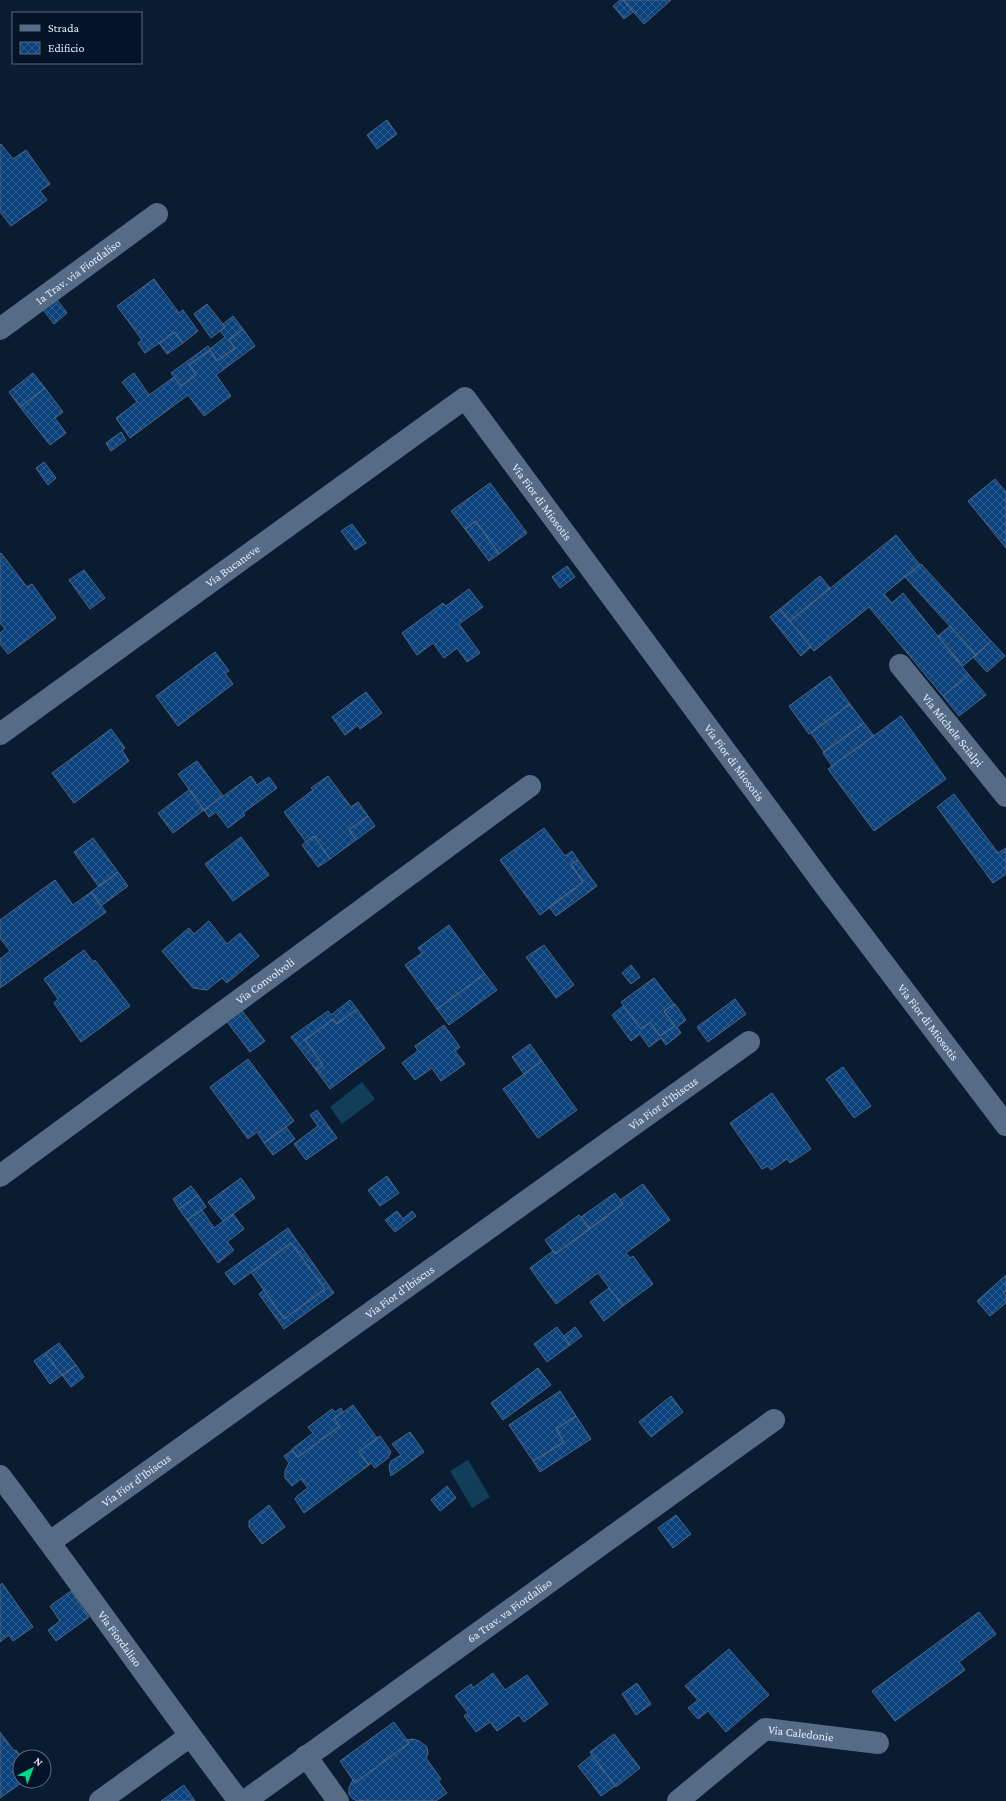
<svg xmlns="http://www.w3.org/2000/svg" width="1006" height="1801" viewBox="0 0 1006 1801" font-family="'Crimson Pro',serif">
<defs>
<pattern id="building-cross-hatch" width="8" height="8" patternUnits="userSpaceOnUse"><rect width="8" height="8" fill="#0c427c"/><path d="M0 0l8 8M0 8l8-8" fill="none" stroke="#2f5d90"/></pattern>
</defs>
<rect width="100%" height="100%" fill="#0a1c32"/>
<path fill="#113f5a" d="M362 1082 375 1099 342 1124 330 1107Z
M468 1460 490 1497 472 1508 450 1471Z"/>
<path fill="url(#building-cross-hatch)" stroke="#516680" d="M620 0H623L633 12 624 19 613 6Z
M623 0H671L644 24Z
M387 120 397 134 377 149 367 135Z
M1 144 13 159 26 150 50 184 40 191 47 200 11 226 0 212V145Z
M154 279 179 313 183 310 198 331 183 343 175 332 145 353 138 343 142 340 117 306Z
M55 297 67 313 54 324 41 307Z
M207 304 225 327 211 338 194 314Z
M233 316 243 329 229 340 235 348 217 361 210 350 189 365 196 375 181 386 171 373 208 346 210 349 225 337 220 331 225 327 223 324Z
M243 329 255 346 216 375 231 396 204 416 188 395 130 438 116 418 137 402 122 382 134 373 149 395 174 377 181 386 196 375 189 365 210 350 217 361 235 348 229 340Z
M175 332 183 343 167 354 159 343Z
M33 373 45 388 20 407 9 392Z
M45 388 63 412 55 418 66 433 50 445 20 407Z
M121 432 126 440 111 451 106 443Z
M44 462 56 478 48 485 36 468Z
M995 479 1006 492V548L968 501Z
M490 483 527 533 499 554 476 521 465 529 451 511Z
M476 521 499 554 489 561 465 529Z
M352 524 366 543 355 550 341 531Z
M896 535 920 565 884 594 892 603 903 593 969 675 943 696 869 607 814 651 790 621Z
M1 553 27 587 32 584 56 618 8 654 0 644V633L5 629 0 623V554Z
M921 564 991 641 976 655 905 577Z
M567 566 575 577 560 588 552 577Z
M84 570 105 598 90 609 69 580Z
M820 576 830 588 790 621 780 609Z
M469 589 483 607 459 624 480 653 467 662 457 648 444 658 433 643 417 655 402 633 443 603 446 606Z
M780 609 811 647 801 656 770 617Z
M950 626 976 655 963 666 938 636Z
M991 641 1005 656 987 672 973 657Z
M215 652 229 671 225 673 233 684 178 726 156 696Z
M969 675 986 695 959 716 943 696Z
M830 676 850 704 809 734 789 706Z
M366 692 382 713 360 729 358 725 345 735 332 717Z
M850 704 864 723 824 752 811 733Z
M901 716 946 779 874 831 828 769Z
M864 723 874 736 832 766 823 753Z
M111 729 125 748 122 750 129 761 74 803 52 773Z
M197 761 223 796 204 810 178 774Z
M251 776 257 785 269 777 277 788 243 813 245 815 228 828 216 812 209 817 204 810Z
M328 776 351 807 358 802 368 816 349 830 356 840 330 859 314 836 306 842 284 812 313 790 311 788Z
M189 790 204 810 173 833 158 813Z
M954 794 998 853 1006 848V874L993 883 937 807Z
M368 816 375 826 356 840 349 830Z
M544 828 565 856 572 851 578 860 571 864 583 882 540 915 500 860Z
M314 836 330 859 318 867 302 845Z
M241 837 269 875 233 901 205 864Z
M93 838 118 872 99 887 74 852Z
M578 860 597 886 556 916 549 907 583 882 571 864Z
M118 872 128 886 101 906 91 892Z
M55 880 73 905 91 892 106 912 0 988V959L10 951 0 938V920Z
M209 921 227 944 240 933 259 956 227 983 222 978 207 990 193 988 162 951 189 928 194 934Z
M449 925 485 974 437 1009 405 965 422 953 418 948Z
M544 945 574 985 556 998 526 957Z
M84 950 93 962 95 960 130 1006 81 1042 54 1003 58 999 44 979Z
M631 965 640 977 631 984 622 973Z
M485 974 497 990 449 1025 437 1009Z
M654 978 674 1004 664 1011 675 1026 660 1036 650 1022 641 1029 621 1002Z
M735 999 746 1014 708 1042 697 1027Z
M350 1000 357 1009 337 1024 333 1019 305 1040 323 1065 316 1070 291 1037 328 1011 331 1015Z
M675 1004 686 1020 677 1027 681 1033 666 1045 661 1038 649 1047 640 1034 631 1041 612 1015 623 1006 641 1029 650 1022 660 1036 675 1026 664 1011Z
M240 1008 265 1041 250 1052 225 1019Z
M357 1009 385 1048 330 1089 316 1070 323 1065 305 1040 333 1019 337 1024Z
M444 1025 460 1047 455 1051 465 1064 441 1081 432 1068 415 1080 402 1063 418 1051 415 1046Z
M530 1044 542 1061 524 1074 512 1057Z
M248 1059 294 1121 264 1143 257 1132 248 1139 210 1087Z
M542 1061 577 1110 538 1138 503 1089Z
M843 1067 871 1106 854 1118 826 1079Z
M772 1093 811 1149 790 1163 787 1159 771 1170 768 1166 762 1169 730 1123Z
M317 1110 337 1138 306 1160 294 1144 318 1126 310 1115Z
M286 1127 295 1139 273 1155 264 1143Z
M387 1176 399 1193 380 1206 368 1190Z
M241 1178 255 1198 223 1221 208 1202Z
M643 1184 670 1220 626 1253 630 1258 633 1256 653 1284 623 1306 598 1273 556 1304 530 1268 553 1251 555 1254 623 1204 620 1200Z
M191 1186 198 1195 179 1209 173 1199Z
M615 1193 623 1204 590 1229 581 1217Z
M198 1195 206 1207 187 1220 179 1209Z
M202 1210 214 1228 233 1214 244 1229 227 1242 234 1250 218 1263 187 1220Z
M397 1211 403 1219 412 1211 416 1216 395 1232 385 1220Z
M579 1215 590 1229 555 1254 545 1240Z
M288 1228 334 1293 284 1329 259 1294 264 1290 284 1319 325 1289 291 1243 234 1285 225 1273Z
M291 1243 325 1289 284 1319 251 1272Z
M1006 1275V1291L1004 1293 1006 1296V1303L990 1316 977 1301Z
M609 1288 623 1306 604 1321 590 1302Z
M557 1327 570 1345 547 1362 534 1344Z
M575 1327 582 1336 570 1345 564 1336Z
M59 1343 76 1365 62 1375 45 1353Z
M45 1353 62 1375 50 1384 34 1361Z
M76 1365 84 1377 71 1387 62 1375Z
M538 1368 551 1385 503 1420 491 1403Z
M560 1391 576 1416 556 1429 564 1442 533 1461 509 1425Z
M671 1396 683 1412 651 1437 639 1422Z
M353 1405 377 1438 359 1452 369 1465 304 1513 295 1499 297 1496 308 1488 301 1479 292 1486 285 1478V1471L289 1463 284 1456 292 1450 298 1457 340 1426 334 1419Z
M341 1408 343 1412 334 1419 340 1426 298 1457 292 1449 313 1433 308 1427 332 1409 335 1412Z
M576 1416 591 1439 540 1472 533 1461 564 1442 556 1429Z
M410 1432 424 1452 391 1476 389 1466 391 1461 401 1455 392 1444Z
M380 1436 391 1452 388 1458 375 1468 371 1463 369 1465 359 1452Z
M447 1486 456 1498 440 1511 431 1500Z
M269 1505 285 1527 262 1544 249 1527V1521Z
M676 1515 691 1534 673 1548 658 1528Z
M2 1583 33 1627 13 1641 9 1635 0 1642V1585Z
M71 1591 89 1617 56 1641 48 1630 60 1621 50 1606Z
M979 1612 996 1634 959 1662 965 1670 895 1721 872 1691Z
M729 1649 769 1695 726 1732 708 1711 698 1719 688 1708 698 1700 685 1686Z
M493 1673 505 1690 527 1675 548 1704 524 1722 519 1715 497 1731 490 1722 476 1732 464 1716 468 1713 455 1696 471 1684 473 1688Z
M637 1683 651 1704 636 1715 622 1694Z
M394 1722 409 1743 355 1783 340 1761Z
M0 1732 14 1751 16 1750 21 1757 20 1781H24L0 1798Z
M614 1734 640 1768 616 1787 590 1752Z
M413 1739 419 1741 427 1747 428 1754 426 1758 441 1779 438 1781 447 1793 436 1801H367V1800L357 1801 353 1799 349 1795V1788L353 1779 355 1783 409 1743 407 1740Z
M592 1755 615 1786 601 1796 578 1766Z
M184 1785 195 1801H161Z"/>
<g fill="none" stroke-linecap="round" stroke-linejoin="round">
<g stroke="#566b85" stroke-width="22">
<path id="s1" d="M0 329 157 214"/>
<path id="s2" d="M900 665 1006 796"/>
<path id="s3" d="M0 734 465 398 828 890 1006 1125"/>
<path id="s4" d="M0 1176 530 786"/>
<path id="s5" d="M0 1476C81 1583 158 1694 239 1801"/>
<path id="s6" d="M50 1542 749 1042"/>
<path d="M306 1756 338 1801"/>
<path d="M100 1801 190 1736"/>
<path id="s7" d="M245 1801 774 1420"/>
<path id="s8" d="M678 1801 765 1729 878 1743"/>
</g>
</g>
<g text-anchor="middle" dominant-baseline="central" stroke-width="3" stroke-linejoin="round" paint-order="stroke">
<g font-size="12" fill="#dfebfa" stroke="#031328">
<text stroke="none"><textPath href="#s1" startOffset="97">1a Trav. via Fiordaliso</textPath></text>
<text stroke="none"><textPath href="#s3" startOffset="703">Via Fior di Miosotis</textPath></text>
<text stroke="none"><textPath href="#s3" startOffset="287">Via Bucaneve</textPath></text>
<text stroke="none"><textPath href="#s2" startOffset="84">Via Michele Scialpi</textPath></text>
<text stroke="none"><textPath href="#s3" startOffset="1027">Via Fior di Miosotis</textPath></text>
<text stroke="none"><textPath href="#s4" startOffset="329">Via Convolvoli</textPath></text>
<text stroke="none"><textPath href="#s3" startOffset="1351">Via Fior di Miosotis</textPath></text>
<text stroke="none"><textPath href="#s6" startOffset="754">Via Fior d'Ibiscus</textPath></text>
<text stroke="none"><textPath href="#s6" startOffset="430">Via Fior d'Ibiscus</textPath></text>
<text stroke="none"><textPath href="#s6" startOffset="106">Via Fior d'Ibiscus</textPath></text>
<text stroke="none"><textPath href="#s7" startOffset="326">6a Trav. va Fiordaliso</textPath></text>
<text stroke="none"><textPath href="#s5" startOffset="202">Via Fiordaliso</textPath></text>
<text stroke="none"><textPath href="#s8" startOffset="149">Via Caledonie</textPath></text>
</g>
</g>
<rect x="12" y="12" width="130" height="52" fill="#031328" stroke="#5b697c"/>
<rect x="20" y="25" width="20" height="6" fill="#566b85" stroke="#5b697c"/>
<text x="48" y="32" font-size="12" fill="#dfebfa">Strada</text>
<rect x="20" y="42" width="20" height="12" fill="url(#building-cross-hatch)" stroke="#5b697c"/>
<text x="48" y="52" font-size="12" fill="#dfebfa">Edificio</text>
<g transform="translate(32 1769) rotate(42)"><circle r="19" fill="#031328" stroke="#5b697c"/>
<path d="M0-3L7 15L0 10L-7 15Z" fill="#01d98b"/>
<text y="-6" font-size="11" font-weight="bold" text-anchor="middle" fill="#dfebfa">N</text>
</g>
</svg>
